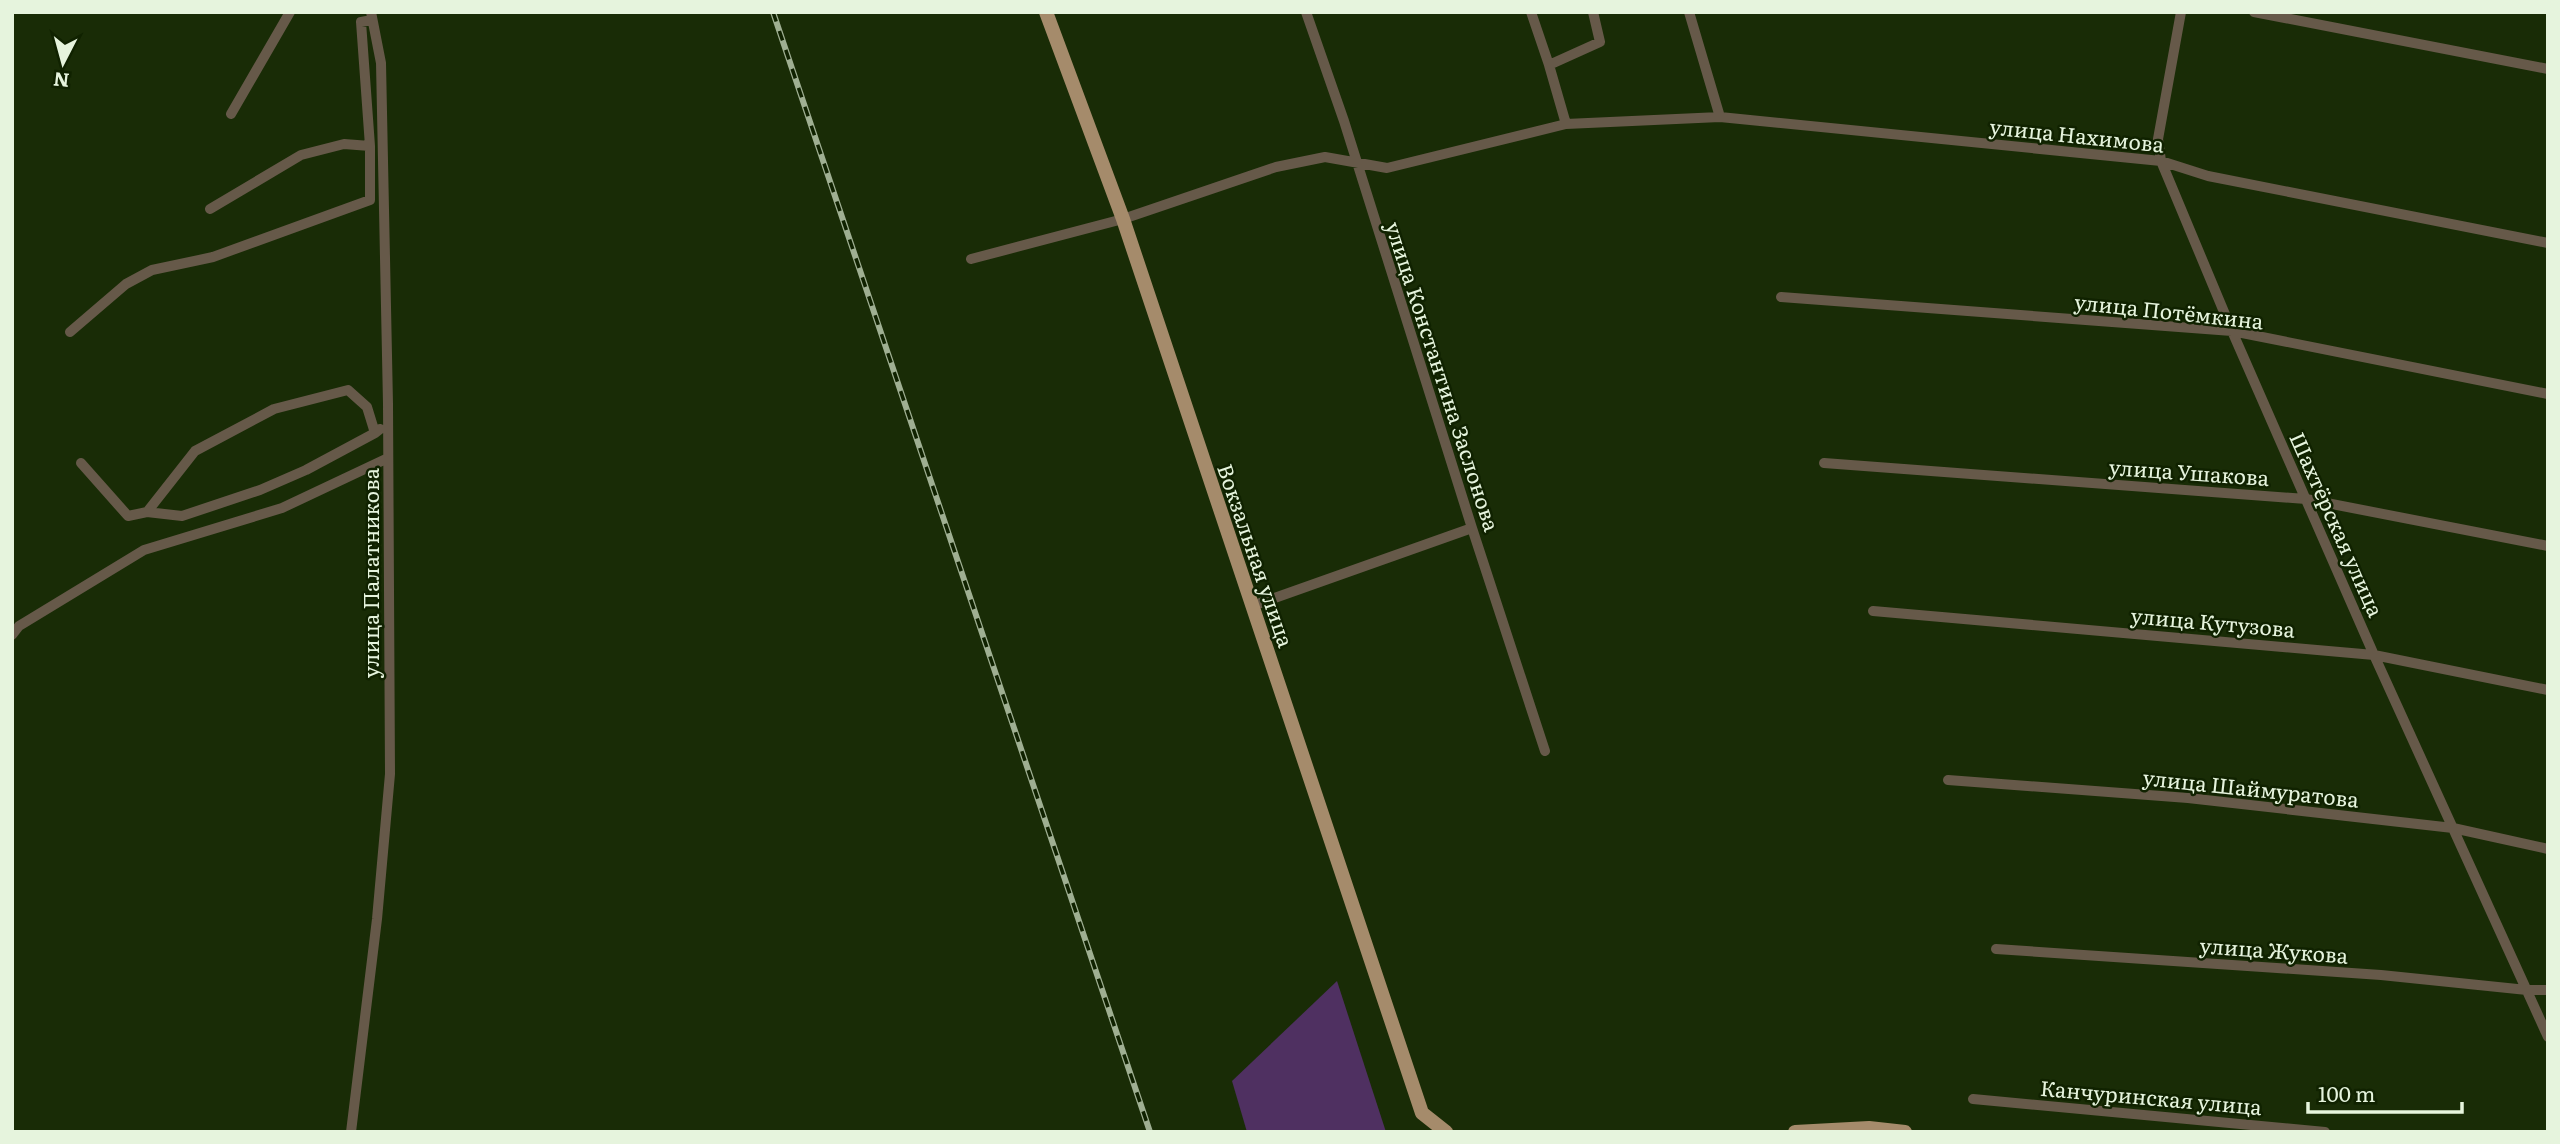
<svg xmlns="http://www.w3.org/2000/svg" width="2560" height="1144" viewBox="0 0 2560 1144" font-family="Literata,serif">
<rect width="100%" height="100%" fill="#192c06"/>
<path fill="#4f3061" d="M1337 981 1386 1132H1247L1232 1081Z"/>
<g fill="none" stroke-linecap="round" stroke-linejoin="round">
<path stroke="#665949" stroke-width="10" d="M1306 12 1344 121 1472 528 1545 751
M1531 12 1549 65 1566 124
M1689 12 1720 117
M2181 12 2158 139 2161 161 2232 331 2374 655 2548 1037
M2254 12 2548 69
M1549 65 1600 42 1593 12
M231 114 290 12
M210 209 301 155 344 144 370 146
M971 259 1123 219 1276 167 1325 157 1387 168 1566 124 1720 117 2161 161 2208 176 2548 243
M1781 297 2232 331 2548 394
M70 332 126 284 152 270 213 257 370 200V146L361 22 372 20
M81 463 128 516 147 512 182 516 260 490 306 470 375 433
M1824 463 2306 499 2548 546
M147 512 195 451 274 409 348 390 367 407 375 433 380 429
M1252 606 1472 528
M1873 611 2374 655 2548 690
M12 635 19 626 144 550 282 508 388 458
M1948 780 2188 798 2453 828 2548 849
M1996 949 2381 975 2527 990H2548
M1973 1099 2325 1132
M351 1132 377 919 390 774 388 404 381 63 371 12"/>
<path stroke="#a58b6b" stroke-width="14" d="M1046 12 1123 219 1422 1113 1446 1132
M1795 1132 1869 1128 1905 1132"/>
<g stroke="#9faf92" stroke-width="6">
<path id="rail" d="M773 12 1150 1132"/>
</g>
<use href="#rail" stroke="#102200" stroke-width="3.5" stroke-dasharray="10" stroke-linecap="butt"/>
</g>
<g text-anchor="middle" dominant-baseline="central" stroke-width="5" stroke-linejoin="round" paint-order="stroke">
<g font-size="21" fill="#e6f4dd" stroke="#102200">
<text transform="translate(2077 134) rotate(6)">улица Нахимова</text>
<text transform="translate(2169 310) rotate(6)">улица Потёмкина</text>
<text transform="translate(1444 376) rotate(72)">улица Константина Заслонова</text>
<text transform="translate(2189 471) rotate(4)">улица Ушакова</text>
<text transform="translate(2338 524) rotate(66)">Шахтёрская улица</text>
<text transform="translate(1257 555) rotate(71)">Вокзальная улица</text>
<text transform="translate(369 573) rotate(-90)">улица Палатникова</text>
<text transform="translate(2213 621) rotate(5)">улица Кутузова</text>
<text transform="translate(2251 787) rotate(6)">улица Шаймуратова</text>
<text transform="translate(2274 949) rotate(4)">улица Жукова</text>
<text transform="translate(2151 1096) rotate(5)">Канчуринская улица</text>
</g>
</g>
<rect width="2560" height="1144" fill="none" stroke="#e6f4dd" stroke-width="28"/>
<g transform="translate(63 63) rotate(186)" stroke="#102200" stroke-width="5" paint-order="stroke">
<path d="M0-5L12 26L0 18L-12 26Z" fill="#e6f4dd"/>
<text y="-10" font-size="19" font-weight="bold" text-anchor="middle" fill="#e6f4dd">N</text>
</g>
<path d="M2308 1102v10h154v-10" fill="none" stroke="#e6f4dd" stroke-width="3.5"/>
<text x="2318" y="1102" font-size="21" fill="#e6f4dd" stroke="#102200" stroke-width="5" paint-order="stroke">100 m</text>
</svg>
